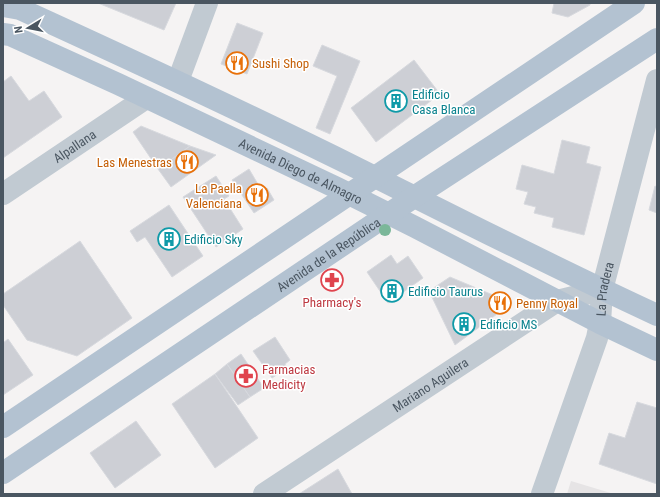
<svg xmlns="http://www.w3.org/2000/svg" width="660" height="497" viewBox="0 0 660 497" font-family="'Roboto Condensed',sans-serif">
<rect width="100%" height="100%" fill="#f5f3f3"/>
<path fill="#e6e4e5" d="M571 481 614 494H567Z"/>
<path fill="#cdcfd5" stroke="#d7d9de" d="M98 3H176L164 30Z
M554 3H590V5L568 17 552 13Z
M237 23 263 33 247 74 221 64Z
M322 45 360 61 330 134 316 128 337 76 313 66Z
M414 60 440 94 376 142 351 108Z
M11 76 29 101 44 91 62 117 3 158V82Z
M141 126 190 146 158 169 133 132Z
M562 140 590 147 586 163 601 167 584 235 552 227 554 218 534 213 536 207 524 204 528 192 516 189 522 165 554 174Z
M190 146 216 155 171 187 158 169Z
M249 169 262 191 267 188 274 200 254 213 232 180Z
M216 176 229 196 224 199 243 229 216 247 183 197Z
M655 186 657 187V213L649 210Z
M169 205 203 256 172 277 145 237 137 242 130 231Z
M80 241 132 318 77 356 27 340 3 305V294Z
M391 255 397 264 408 256 423 278 388 303 367 272Z
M450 277 512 303 455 345 429 291Z
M275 337 290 360 285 364 287 368 272 378 253 351Z
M8 339 33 375 3 395V343Z
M241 354 264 388 250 397 227 364Z
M227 364 250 397 238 405 215 374Z
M215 374 258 438 215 468 172 404Z
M637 402 657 408V484L599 464 609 433 625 438Z
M136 421 161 455 115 488 90 453Z
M338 469 352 494H299Z"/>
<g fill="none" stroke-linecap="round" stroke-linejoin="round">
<g stroke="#c1cad2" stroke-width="22">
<path d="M178 81 207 3"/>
<path id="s1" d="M3 194 146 98"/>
<path id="s2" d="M264 494 557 301 602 290"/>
<path id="s3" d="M542 494 597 338 600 323 602 290 657 80"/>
</g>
<g stroke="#b3c2d1" stroke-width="22">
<path d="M3 6 20 9C134 61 248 114 361 170 459 219 557 269 657 315"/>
<path id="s4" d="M3 34 10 35 118 84 337 188 415 227 600 323 657 350"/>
<path d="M3 427 634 3"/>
<path id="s5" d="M3 473 414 197 657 39"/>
</g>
</g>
<circle fill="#7bb799" cx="385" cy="230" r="6"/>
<defs>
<g id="restaurant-ring" transform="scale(1.15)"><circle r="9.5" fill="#fff" stroke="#e8710a" stroke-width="1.5"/><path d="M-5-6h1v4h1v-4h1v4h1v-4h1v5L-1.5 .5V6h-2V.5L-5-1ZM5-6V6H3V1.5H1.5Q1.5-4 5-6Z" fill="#e8710a"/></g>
<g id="building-ring" transform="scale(1.15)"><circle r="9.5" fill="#fff" stroke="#0f9aa8" stroke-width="1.5"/><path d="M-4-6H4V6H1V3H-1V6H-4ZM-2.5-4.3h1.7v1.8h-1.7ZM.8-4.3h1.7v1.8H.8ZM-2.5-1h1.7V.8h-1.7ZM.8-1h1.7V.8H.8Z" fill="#0f9aa8"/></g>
<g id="pharmacy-ring" transform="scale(1.15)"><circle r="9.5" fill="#fff" stroke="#e0444e" stroke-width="1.5"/><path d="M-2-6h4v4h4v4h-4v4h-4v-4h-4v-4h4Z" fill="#e0444e"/></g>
</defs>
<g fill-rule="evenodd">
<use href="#restaurant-ring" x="237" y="63"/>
<use href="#building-ring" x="396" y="101"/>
<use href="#restaurant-ring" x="187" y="162"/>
<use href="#restaurant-ring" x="257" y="195"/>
<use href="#building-ring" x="169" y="239"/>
<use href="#pharmacy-ring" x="332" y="280"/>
<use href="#building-ring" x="392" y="291"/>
<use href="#restaurant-ring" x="500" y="303"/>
<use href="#building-ring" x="464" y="324"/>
<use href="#pharmacy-ring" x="246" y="376"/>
</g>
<g text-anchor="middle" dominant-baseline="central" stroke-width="3" stroke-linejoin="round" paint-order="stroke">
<g font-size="13" fill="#c56008" stroke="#fff" text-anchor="start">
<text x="252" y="63">Sushi Shop</text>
<text x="172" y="162" text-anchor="end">Las Menestras</text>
<text x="242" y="188" text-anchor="end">La Paella<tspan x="242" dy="15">Valenciana</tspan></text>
<text x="516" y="303">Penny Royal</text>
</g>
<g font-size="13" fill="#0d838f" stroke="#fff" text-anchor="start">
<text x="412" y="94">Edificio<tspan x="412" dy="15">Casa Blanca</tspan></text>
<text x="184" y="239">Edificio Sky</text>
<text x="408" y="291">Edificio Taurus</text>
<text x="480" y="324">Edificio MS</text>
</g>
<g font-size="13" fill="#4a5661" stroke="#fff">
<text stroke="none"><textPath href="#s1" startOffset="86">Alpallana</textPath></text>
<text stroke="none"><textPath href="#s4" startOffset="328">Avenida Diego de Almagro</textPath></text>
<text stroke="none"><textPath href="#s5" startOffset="392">Avenida de la República</textPath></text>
<text stroke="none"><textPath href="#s3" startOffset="215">La Pradera</textPath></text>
<text stroke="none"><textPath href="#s2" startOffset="199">Mariano Aguilera</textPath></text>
</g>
<g font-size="13" fill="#be3a42" stroke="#fff">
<text x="332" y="302">Pharmacy's</text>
<text x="262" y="369" text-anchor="start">Farmacias<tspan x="262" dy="15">Medicity</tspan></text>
</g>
</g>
<rect width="660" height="497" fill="none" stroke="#4a5661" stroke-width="8"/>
<g transform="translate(28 28) rotate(260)" stroke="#ffffff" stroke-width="3" paint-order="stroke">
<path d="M0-3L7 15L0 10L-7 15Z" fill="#4a5661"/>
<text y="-6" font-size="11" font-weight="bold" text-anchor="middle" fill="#4a5661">N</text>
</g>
</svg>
